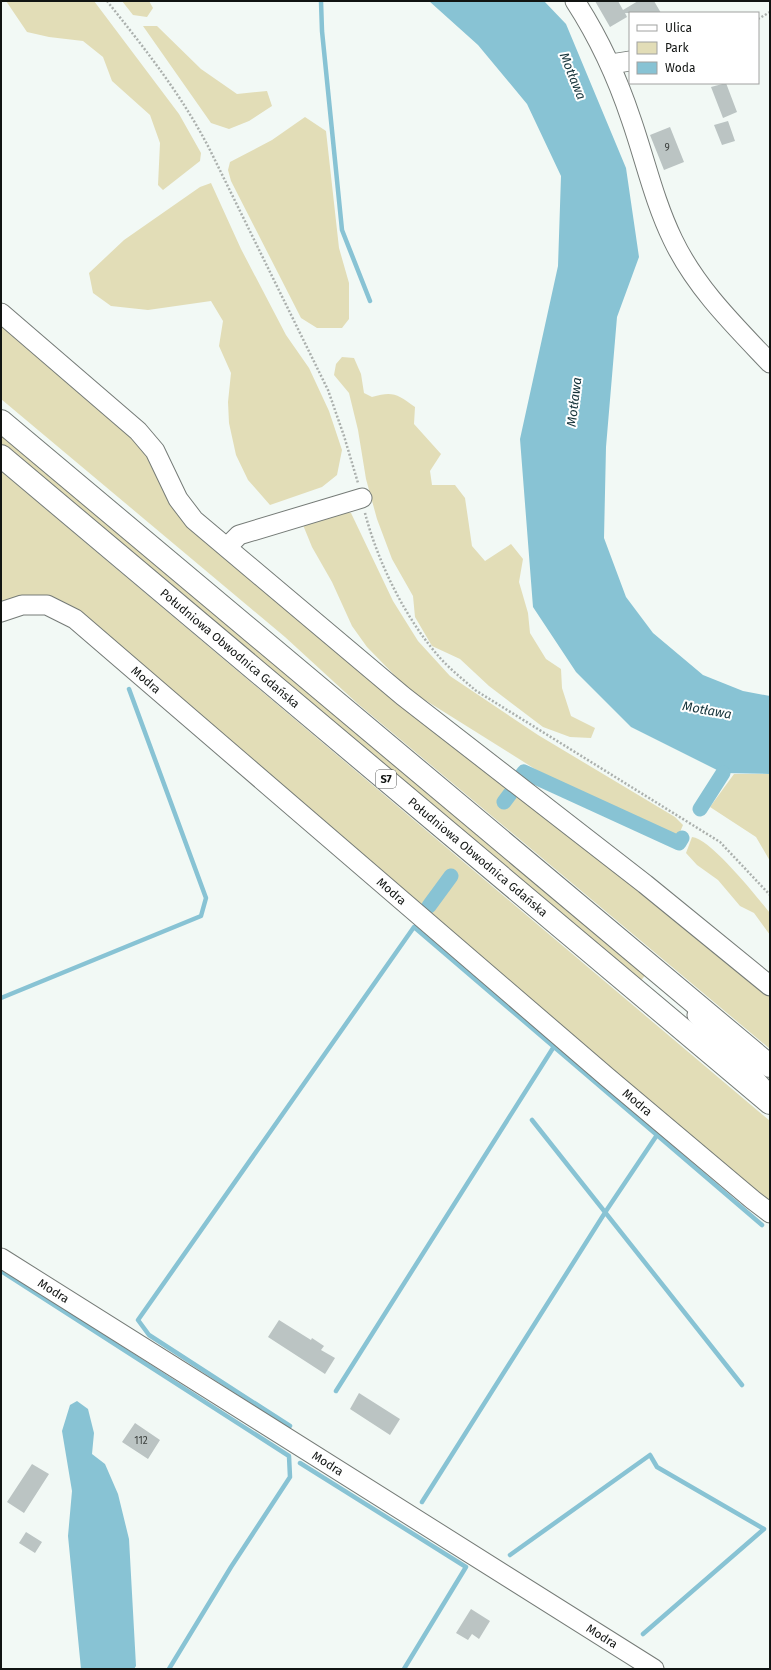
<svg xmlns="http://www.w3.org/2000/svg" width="771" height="1670" viewBox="0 0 771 1670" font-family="'Fira Sans',sans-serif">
<rect width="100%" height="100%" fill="#f2f9f5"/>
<path fill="#e2ddb7" d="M6 1H94L179 114 201 153 200 161 163 190 158 185 160 143 150 115 112 81 103 57 83 41 49 37 27 32Z
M122 1H149L153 8 147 17 133 15Z
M143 26H157L201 69 237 94 267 91 272 106 249 121 229 129 211 123Z
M305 117 326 131 339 248 349 283V319L342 328H317L301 318 231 181 228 170 230 162 272 140Z
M211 183 241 249 286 335 309 368 329 411 342 450 337 475 322 487 270 505 248 480 236 455 229 423 228 402 231 373 219 346 223 321 211 301 148 310 111 306 93 293 89 273 124 240 200 187Z
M1 320 129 427 164 480 505 783 770 997V1049L358 704 285 637 1 399Z
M342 357 354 358 361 374 364 393 372 397C393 391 397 394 415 407L414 424 441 454 430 471 432 485H455L465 498 472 546 485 561 511 544 523 559 519 582 528 613 530 633 546 659 561 669 562 688 571 716 595 728 591 738 570 737 543 727 489 686 460 659 432 646 415 617 413 596 392 559 377 519 366 479 358 430 349 393 334 375 336 364Z
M1 433 646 974 640 982 1 443Z
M1 471 770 1121V1206L102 632 15 598 1 601Z
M337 511 351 513 393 601 418 641 450 676 538 735 675 817 683 825 680 832 672 836 662 832 543 774 409 690 367 647 352 626 332 582 312 547 303 525Z
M734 774H770V861L756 837 710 807Z
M692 837C711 839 756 896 770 913V935L754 913 740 906 718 880 697 865 686 853Z"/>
<path fill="#88c3d4" d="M429 1H544L566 24 626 168 639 257 617 317 606 447 604 538 626 597 653 633 703 675 743 691 770 696V774L723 773 631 727 576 672 533 607 520 439 558 266 561 176 527 104 478 45Z
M77 1401 88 1409 94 1433 92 1454 105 1464 118 1494 129 1539 136 1666 134 1669H81L68 1536 72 1491 62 1431 70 1405Z"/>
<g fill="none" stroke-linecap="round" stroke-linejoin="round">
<path stroke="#88c3d4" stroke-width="4.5" d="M321 1 322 31 342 230 370 301
M1 998 201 916 206 898 129 689
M532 1120 742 1385
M1 1271 289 1456 290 1477 231 1567 169 1669
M336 1391 553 1048
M290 1426 149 1335 138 1320 414 927 762 1225
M300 1463 466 1567 404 1669
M422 1502 606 1211 657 1135
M510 1555 650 1455 657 1467 764 1529 643 1634"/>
<path stroke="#88c3d4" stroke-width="15" d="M521 776 524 772 679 843 682 838
M504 802 510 794
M700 809 723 773
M429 906 451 876"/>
</g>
<path fill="#bbc4c3" d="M595 1H618L623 10 638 1H654L661 13H625L627 17 610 27Z
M726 83 737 112 723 118 711 87Z
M728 121 735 141 722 145 714 125Z
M670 127 684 162 664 170 650 135Z
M279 1320 311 1340 312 1338 324 1346 321 1350 335 1358 325 1374 268 1337Z
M359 1393 400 1419 390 1435 350 1409Z
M135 1423 160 1440 148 1459 122 1442Z
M32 1464 49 1474 24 1513 7 1502Z
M26 1532 42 1542 35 1553 19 1543Z
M471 1609 490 1621 479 1639 472 1634 468 1640 456 1633Z"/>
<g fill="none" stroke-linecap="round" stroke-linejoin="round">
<g stroke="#757b77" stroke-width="21">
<g id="minor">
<path d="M575 1C599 38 617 77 631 119 645 159 654 201 673 240 696 288 734 325 770 363"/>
<path d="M611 64 630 61"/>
<path d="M1 313 138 431 155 451 178 499 194 520 403 696 645 884 770 986"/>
<path d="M227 547 239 535 362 498"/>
<path id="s1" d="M1 612 22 605H47L75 619 607 1077 753 1200 770 1213"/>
<path d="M697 1015 762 1087"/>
<path id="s2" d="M1 1258 654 1669"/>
</g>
</g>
<g stroke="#757b77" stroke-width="24">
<g id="highway">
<path d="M1 421 770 1066"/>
<path id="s3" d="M1 456 770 1103"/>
</g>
</g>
<path stroke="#abb0ad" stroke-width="2.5" stroke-dasharray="2 2" stroke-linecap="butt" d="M107 1C145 49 181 94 209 148L328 390 344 436 358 483
M758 19 770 12
M365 513C378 563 406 620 441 659 451 670 464 680 475 690L720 842 770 895"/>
<use href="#minor" stroke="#fff" stroke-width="19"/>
<use href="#highway" stroke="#fff" stroke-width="22"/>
</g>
<g text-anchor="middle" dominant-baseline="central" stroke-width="4" stroke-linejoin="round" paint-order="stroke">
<g font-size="10" fill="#3c403e">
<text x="667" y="148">9</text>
<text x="141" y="1441">112</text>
</g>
<rect fill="#fff" stroke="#585a59" stroke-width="1" x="376" y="770" width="20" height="18" rx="3"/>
<g font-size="11" font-weight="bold" fill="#111412">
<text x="386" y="779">S7</text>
</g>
<g font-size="12" fill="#111412" stroke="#fff">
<text stroke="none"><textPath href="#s3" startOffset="299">Południowa Obwodnica Gdańska</textPath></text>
<text stroke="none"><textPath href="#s1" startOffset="172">Modra</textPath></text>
<text stroke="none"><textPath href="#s3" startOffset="623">Południowa Obwodnica Gdańska</textPath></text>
<text stroke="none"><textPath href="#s1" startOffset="496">Modra</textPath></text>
<text stroke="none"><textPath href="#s1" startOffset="820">Modra</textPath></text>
<text stroke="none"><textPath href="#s2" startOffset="62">Modra</textPath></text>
<text stroke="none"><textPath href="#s2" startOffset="386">Modra</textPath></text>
<text stroke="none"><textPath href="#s2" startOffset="710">Modra</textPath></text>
</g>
<g font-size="13" font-style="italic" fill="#16343b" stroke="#fff">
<text transform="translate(573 76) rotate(68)">Motława</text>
<text transform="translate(574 402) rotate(-83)">Motława</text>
<text transform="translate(707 710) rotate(10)">Motława</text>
</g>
</g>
<rect width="771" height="1670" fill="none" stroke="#111412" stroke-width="4"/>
<rect x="629" y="12" width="130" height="72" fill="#ffffff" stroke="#a0a1a0"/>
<rect x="637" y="25" width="20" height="6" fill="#ffffff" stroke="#a0a1a0"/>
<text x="665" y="32" font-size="12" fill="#111412">Ulica</text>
<rect x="637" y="42" width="20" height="12" fill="#e2ddb7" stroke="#a0a1a0"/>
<text x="665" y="52" font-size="12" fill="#111412">Park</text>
<rect x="637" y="62" width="20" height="12" fill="#88c3d4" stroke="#a0a1a0"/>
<text x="665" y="72" font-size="12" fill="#111412">Woda</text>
</svg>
